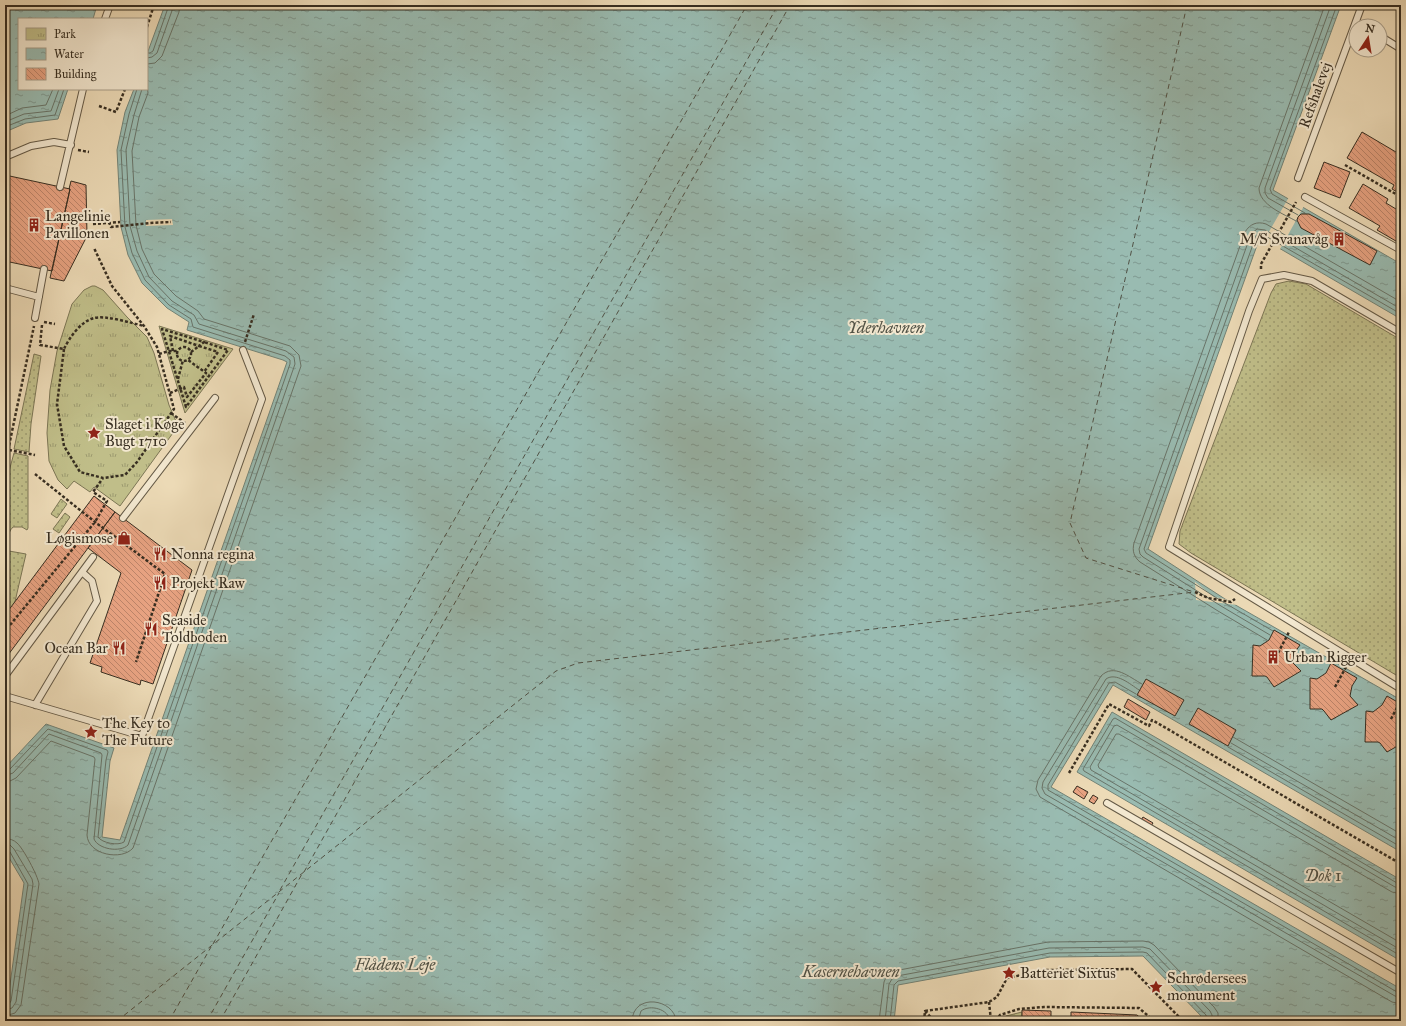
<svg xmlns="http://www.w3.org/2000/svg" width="1406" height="1026" viewBox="0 0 1406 1026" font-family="'IM FELL Great Primer',serif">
<defs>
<pattern id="grass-dots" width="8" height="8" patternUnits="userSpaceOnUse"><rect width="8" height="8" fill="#c0be89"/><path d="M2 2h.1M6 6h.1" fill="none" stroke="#9d9b70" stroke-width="1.8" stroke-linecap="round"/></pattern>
<pattern id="park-tufts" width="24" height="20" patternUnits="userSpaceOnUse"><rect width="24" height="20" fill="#c0be89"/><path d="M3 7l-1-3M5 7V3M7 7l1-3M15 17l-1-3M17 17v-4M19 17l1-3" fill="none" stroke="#9d9b70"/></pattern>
<pattern id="water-ripples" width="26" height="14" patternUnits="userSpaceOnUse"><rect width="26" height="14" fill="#99bbb1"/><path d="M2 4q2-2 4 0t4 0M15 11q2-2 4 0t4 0" fill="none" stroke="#7e9890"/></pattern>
<pattern id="building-back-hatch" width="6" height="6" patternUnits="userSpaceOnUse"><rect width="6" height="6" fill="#e7a281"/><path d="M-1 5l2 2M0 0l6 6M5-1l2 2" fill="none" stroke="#bc8469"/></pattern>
</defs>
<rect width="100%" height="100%" fill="#eddbb7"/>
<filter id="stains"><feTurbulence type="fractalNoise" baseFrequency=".005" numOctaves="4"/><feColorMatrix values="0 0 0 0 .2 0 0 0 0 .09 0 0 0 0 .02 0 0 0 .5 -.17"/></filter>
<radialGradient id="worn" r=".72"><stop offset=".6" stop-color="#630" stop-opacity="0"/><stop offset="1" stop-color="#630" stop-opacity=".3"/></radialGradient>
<path fill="url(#grass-dots)" stroke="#7c7655" d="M1289 281 1306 284 1401 340V678L1191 553 1179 544 1180 531 1271 293 1276 284Z
M34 354 41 356 31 424 29 452 14 449Z
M14 453 28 456V528L27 530 22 527H13C7 533 6 544 9 551L26 554 14 606 5 624V486Z
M61 499 67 504 57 518 51 514Z
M65 513 70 517 59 533 53 529Z
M1022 1012V1021H1006V1016Z"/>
<path fill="url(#park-tufts)" stroke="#7c7655" d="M92 286H95L103 290 127 317 147 337 154 353 169 405 178 426 120 506 94 487 90 492 74 481 67 489 58 480 49 461 47 433 50 390 57 351 72 304 84 290Z
M159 326 233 349 185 413Z"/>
<path fill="url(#water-ripples)" stroke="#728377" d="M5 5H97L93 19H19V89H68L58 119 26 123 5 132Z
M165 5H1341L1273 190 1401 264V319L1260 237 1148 549 1225 599 1401 700V852L1113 685 1051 787 1401 989V1021H1203V1018L1143 956 1050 957 898 985 894 1021H670L648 1017 647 1021H5L24 883 5 851V768L46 724 114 748 110 761 102 837 120 840 287 362 283 360 187 330 189 322 167 308 142 283 128 255 121 227 117 150 125 112 134 89H147V54Z
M1112 712 1401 880V961L1077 772Z"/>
<path fill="#eddbb7" d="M1289 197 1304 206 1279 251 1263 242Z
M172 219 173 225 146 226V220Z
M1195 582 1214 597 1225 599 1237 605 1196 600Z"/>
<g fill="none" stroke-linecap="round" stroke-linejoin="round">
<path stroke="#687469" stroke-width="1" d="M147 53H150L153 51 169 5
M147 58 152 57 157 53 174 5
M147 64 155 63 162 56 179 12 180 5
M5 116 22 108 46 105 53 89
M5 122 24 114 51 111 59 89
M5 127 25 119 55 115 64 89
M1305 213 1272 194 1270 189 1337 5
M1298 215 1268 198 1265 193V188L1331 5
M1296 221C1284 214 1259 205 1259 188L1325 5
M1273 631 1223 602 1146 553 1144 549 1256 236 1259 234H1262L1401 314
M1270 635 1221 606 1143 557 1140 554 1139 549 1251 234 1257 229 1265 230 1401 309
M1267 640 1218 611 1140 562C1134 557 1132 551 1134 543L1245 232C1250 224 1257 221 1266 224L1401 302
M1142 684C1129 677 1114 663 1101 676L1038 780 1036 789 1040 797 1392 1002 1401 1004
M1139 690C1130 684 1116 672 1106 679L1043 782 1042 788 1045 794 1395 996 1401 998
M1136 694 1115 682 1109 683 1048 785V790L1397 992 1401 993
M1233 737 1401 834
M1231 743 1401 841
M1228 747 1401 847
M5 771 10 769 48 729 107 750 108 752 106 760 98 837C102 843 118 846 124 842L290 364V360L285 356 193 327 191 319 169 305 145 280 132 253 125 227 121 150 129 114 137 89
M5 776 13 773 49 734 101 753 102 755 94 839C98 849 120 853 128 845L295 364 294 357 286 351 199 324 194 315 172 301 149 277 137 251 130 226 126 150 134 115 142 89
M5 782 10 781 16 778 51 741 94 757 95 759 87 835C88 855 122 861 133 848L301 366 299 355 290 346 204 319 198 311 176 296 154 274 142 249 136 225 132 151 139 117 148 93 147 84
M5 838C10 839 14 840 17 843 23 848 38 876 39 884L21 1005 15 1013 5 1016
M5 844 10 845 14 849 32 879 33 884 16 1002 12 1008 5 1010
M5 849 10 852 28 884 11 1001 9 1004 5 1005
M1401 883H1397L1115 718 1113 719 1083 769 1084 771 1401 956
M1401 888 1395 887 1117 725 1114 726 1090 767 1091 770 1401 950
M1401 894 1392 892 1119 734H1116L1098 765 1099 768 1401 943
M632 1021C633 992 675 999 676 1021
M638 1021 641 1011C650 1004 669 1009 670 1021
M879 1021 884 982 887 975 894 971 1048 942 1143 941 1149 942 1154 945 1214 1007 1218 1013V1021
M885 1021 889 984 892 979 897 976 1049 948 1143 947 1150 949 1210 1011 1212 1015V1021
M890 1021 894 985 898 981 1050 953 1143 952 1147 953 1206 1015 1207 1021"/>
<path stroke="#505145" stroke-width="1" stroke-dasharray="5 4" stroke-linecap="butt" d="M1187 5 1070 523 1086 558 1194 592
M304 872 790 5
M280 890 778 5
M213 944 747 5
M117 1021 556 671 578 663 1195 592
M169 1021 211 947
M207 1021 279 893
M220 1021 302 874"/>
</g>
<path fill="url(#building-back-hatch)" stroke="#372e21" d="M1362 132 1401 155V194L1392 189 1394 185 1347 158Z
M1324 162 1350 172 1340 198 1314 188Z
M5 175 70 189 52 271 5 261Z
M71 181 86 185 87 236 64 281 50 278 70 189H69Z
M1363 184 1388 199 1386 203 1401 212V244L1377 230 1380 226 1349 208Z
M1301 214H1309L1377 251 1370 265 1301 228 1297 220 1298 217Z
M94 496 115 512 5 659V615Z
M115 512 192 570 153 684 141 680 140 685 101 672 102 667 90 663 121 573 88 548Z
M1274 630 1300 645 1295 652 1293 663 1301 671 1274 687 1267 677 1265 676H1252L1253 645 1260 646 1269 640Z
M1331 663 1357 678 1352 686 1350 696 1358 705 1331 720 1324 711 1322 709H1310V678L1317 679 1326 673Z
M1146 679 1184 700 1175 716 1137 695Z
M1387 696 1401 704V744L1387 752 1380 743 1378 742H1365L1366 711 1373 712 1382 705Z
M1128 699 1150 712 1146 720 1124 707Z
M1198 708 1236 730 1228 746 1189 724Z
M1077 786 1088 792 1084 799 1073 792Z
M1093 795 1098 798 1094 804 1089 801Z
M1143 817 1153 823 1151 826 1141 820Z
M1022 1010 1051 1011V1021H1022Z
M1071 1012 1137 1015 1144 1021H1071Z"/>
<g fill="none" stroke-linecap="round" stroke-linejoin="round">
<g stroke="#645946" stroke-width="8">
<path id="service" d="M105 19 110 5
M1380 36 1401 49
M5 157 31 146 54 142 71 145
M1298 178 1362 5
M60 187 83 89
M1305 197 1401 250
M5 288 39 297
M35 318 44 269
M1401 333 1312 281 1284 275 1262 279 1249 311 1169 547 1401 689
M123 518 215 398
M5 676 93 557
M5 696 142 736 262 399 243 350
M35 705 97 601 92 581 82 572
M1107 803 1401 973"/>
</g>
<path stroke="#372e21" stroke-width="2.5" stroke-dasharray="3 2" stroke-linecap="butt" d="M147 27 154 5
M99 106 116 112 125 89
M78 150 89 152
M1345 165 1401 197
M109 222 111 227 150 223 171 222
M93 224 120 222
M1261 269V264L1296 202
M44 322 55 324
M42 325 40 345 64 349C69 338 81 321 94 318 106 315 131 323 144 326
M245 342 254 314
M177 354a7 7 0 1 1 14 0a7 7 0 1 1-14 0Z
M64 349 57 404 64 446 80 472 103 478 125 475 137 462 174 409 157 347 144 326 112 286 94 248
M173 351 170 336 199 346 204 342 162 329 186 407 228 350 204 342
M191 352 199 346 218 352 204 372
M159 354 169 351H178
M178 379 183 360
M170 393 184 387 187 397 206 373 188 360
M171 413 185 423
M9 450 35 455
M5 465 34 326
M35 474 95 522 165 574 136 662
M1195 592 1208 598 1231 602 1235 599
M10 625 95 522 107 501 93 492 103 478
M1278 653 1289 632
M1335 687 1346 667
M1391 719 1401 700
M1069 773 1109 704 1149 726 1152 720 1401 864
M989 1002 991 1021
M925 1011 989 1002 997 997 1007 978 1047 970 1132 969 1183 1021
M5 1019 8 1021
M924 1021 925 1011 934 1021
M996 1021 1000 1015 1019 1009 1044 1007 1139 1008 1154 1021
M1208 1021V1019"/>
<use href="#service" stroke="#f3e8d0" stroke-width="6"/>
</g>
<defs>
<g id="building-bare" transform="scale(1.08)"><path d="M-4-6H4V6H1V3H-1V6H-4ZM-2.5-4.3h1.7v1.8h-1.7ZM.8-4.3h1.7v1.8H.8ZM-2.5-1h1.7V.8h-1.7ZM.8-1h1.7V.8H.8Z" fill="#8f2418" stroke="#f3e8d0" stroke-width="2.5" paint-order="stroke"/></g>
<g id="sight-bare" transform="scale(1.08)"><path d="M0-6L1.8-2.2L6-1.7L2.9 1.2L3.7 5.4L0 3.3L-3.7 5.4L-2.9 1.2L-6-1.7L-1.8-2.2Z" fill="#8f2418" stroke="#f3e8d0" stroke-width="2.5" paint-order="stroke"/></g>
<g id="shop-bare" transform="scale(1.08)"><path d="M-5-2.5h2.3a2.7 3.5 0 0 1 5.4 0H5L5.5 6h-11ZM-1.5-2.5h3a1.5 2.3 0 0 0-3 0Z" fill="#8f2418" stroke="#f3e8d0" stroke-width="2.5" paint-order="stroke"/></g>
<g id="restaurant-bare" transform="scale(1.08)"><path d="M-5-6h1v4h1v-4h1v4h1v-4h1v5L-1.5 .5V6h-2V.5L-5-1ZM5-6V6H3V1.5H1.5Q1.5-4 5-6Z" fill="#8f2418" stroke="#f3e8d0" stroke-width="2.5" paint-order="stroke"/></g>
</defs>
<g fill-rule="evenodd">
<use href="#building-bare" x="34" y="225"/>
<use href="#building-bare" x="1339" y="239"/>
<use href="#sight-bare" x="94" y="433"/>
<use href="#shop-bare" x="124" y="538"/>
<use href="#restaurant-bare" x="160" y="554"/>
<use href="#restaurant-bare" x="160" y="583"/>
<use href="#restaurant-bare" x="151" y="629"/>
<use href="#restaurant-bare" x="119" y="648"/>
<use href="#building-bare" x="1273" y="657"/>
<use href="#sight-bare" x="91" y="732"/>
<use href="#sight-bare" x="1009" y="973"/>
<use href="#sight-bare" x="1156" y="987"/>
</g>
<g text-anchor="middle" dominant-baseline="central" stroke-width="4" stroke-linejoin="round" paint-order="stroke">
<g font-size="15" fill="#372e21" stroke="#f3e8d0">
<text transform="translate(1315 95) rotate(-70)">Refshalevej</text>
</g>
<g font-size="15" fill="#372e21" stroke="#f3e8d0" text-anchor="start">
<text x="45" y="216">Langelinie<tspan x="45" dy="17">Pavillonen</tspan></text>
<text x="1328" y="239" text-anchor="end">M/S Svanavåg</text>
<text x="105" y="424">Slaget i Køge<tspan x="105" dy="17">Bugt 1710</tspan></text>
<text x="113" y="538" text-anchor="end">Løgismose</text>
<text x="171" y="554">Nonna regina</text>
<text x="171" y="583">Projekt Raw</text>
<text x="162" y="620">Seaside<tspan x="162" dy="17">Toldboden</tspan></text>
<text x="108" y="648" text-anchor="end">Ocean Bar</text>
<text x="1284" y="657">Urban Rigger</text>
<text x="102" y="723">The Key to<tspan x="102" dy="17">The Future</tspan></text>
<text x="1020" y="973">Batteriet Sixtus</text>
<text x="1167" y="978">Schrødersees<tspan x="1167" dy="17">monument</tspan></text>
</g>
<g font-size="16" font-style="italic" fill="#505145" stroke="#f3e8d0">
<text x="886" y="327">Yderhavnen</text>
<text x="1323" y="875">Dok 1</text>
<text x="395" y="964">Flådens Leje</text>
<text x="851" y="971">Kasernehavnen</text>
</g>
</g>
<rect width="1406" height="1026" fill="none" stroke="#eddbb7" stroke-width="20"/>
<rect x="6" y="6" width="1394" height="1014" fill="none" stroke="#372e21" stroke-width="2"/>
<rect x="10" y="10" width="1386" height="1006" fill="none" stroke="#372e21"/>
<rect x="18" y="18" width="130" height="72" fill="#f3e8d0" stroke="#a89e8a"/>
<rect x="26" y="28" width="20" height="12" fill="url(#park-tufts)" stroke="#a89e8a"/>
<text x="54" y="38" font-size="12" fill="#372e21">Park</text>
<rect x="26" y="48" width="20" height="12" fill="url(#water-ripples)" stroke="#a89e8a"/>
<text x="54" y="58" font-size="12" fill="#372e21">Water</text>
<rect x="26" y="68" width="20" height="12" fill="url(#building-back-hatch)" stroke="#a89e8a"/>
<text x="54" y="78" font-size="12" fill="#372e21">Building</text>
<g transform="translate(1368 38) rotate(12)"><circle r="19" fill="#f3e8d0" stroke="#a89e8a"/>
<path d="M0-3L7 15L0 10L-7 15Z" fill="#8f2418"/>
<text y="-6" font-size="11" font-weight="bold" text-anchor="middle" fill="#372e21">N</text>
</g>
<rect width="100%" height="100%" filter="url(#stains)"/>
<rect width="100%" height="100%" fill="url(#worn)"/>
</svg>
